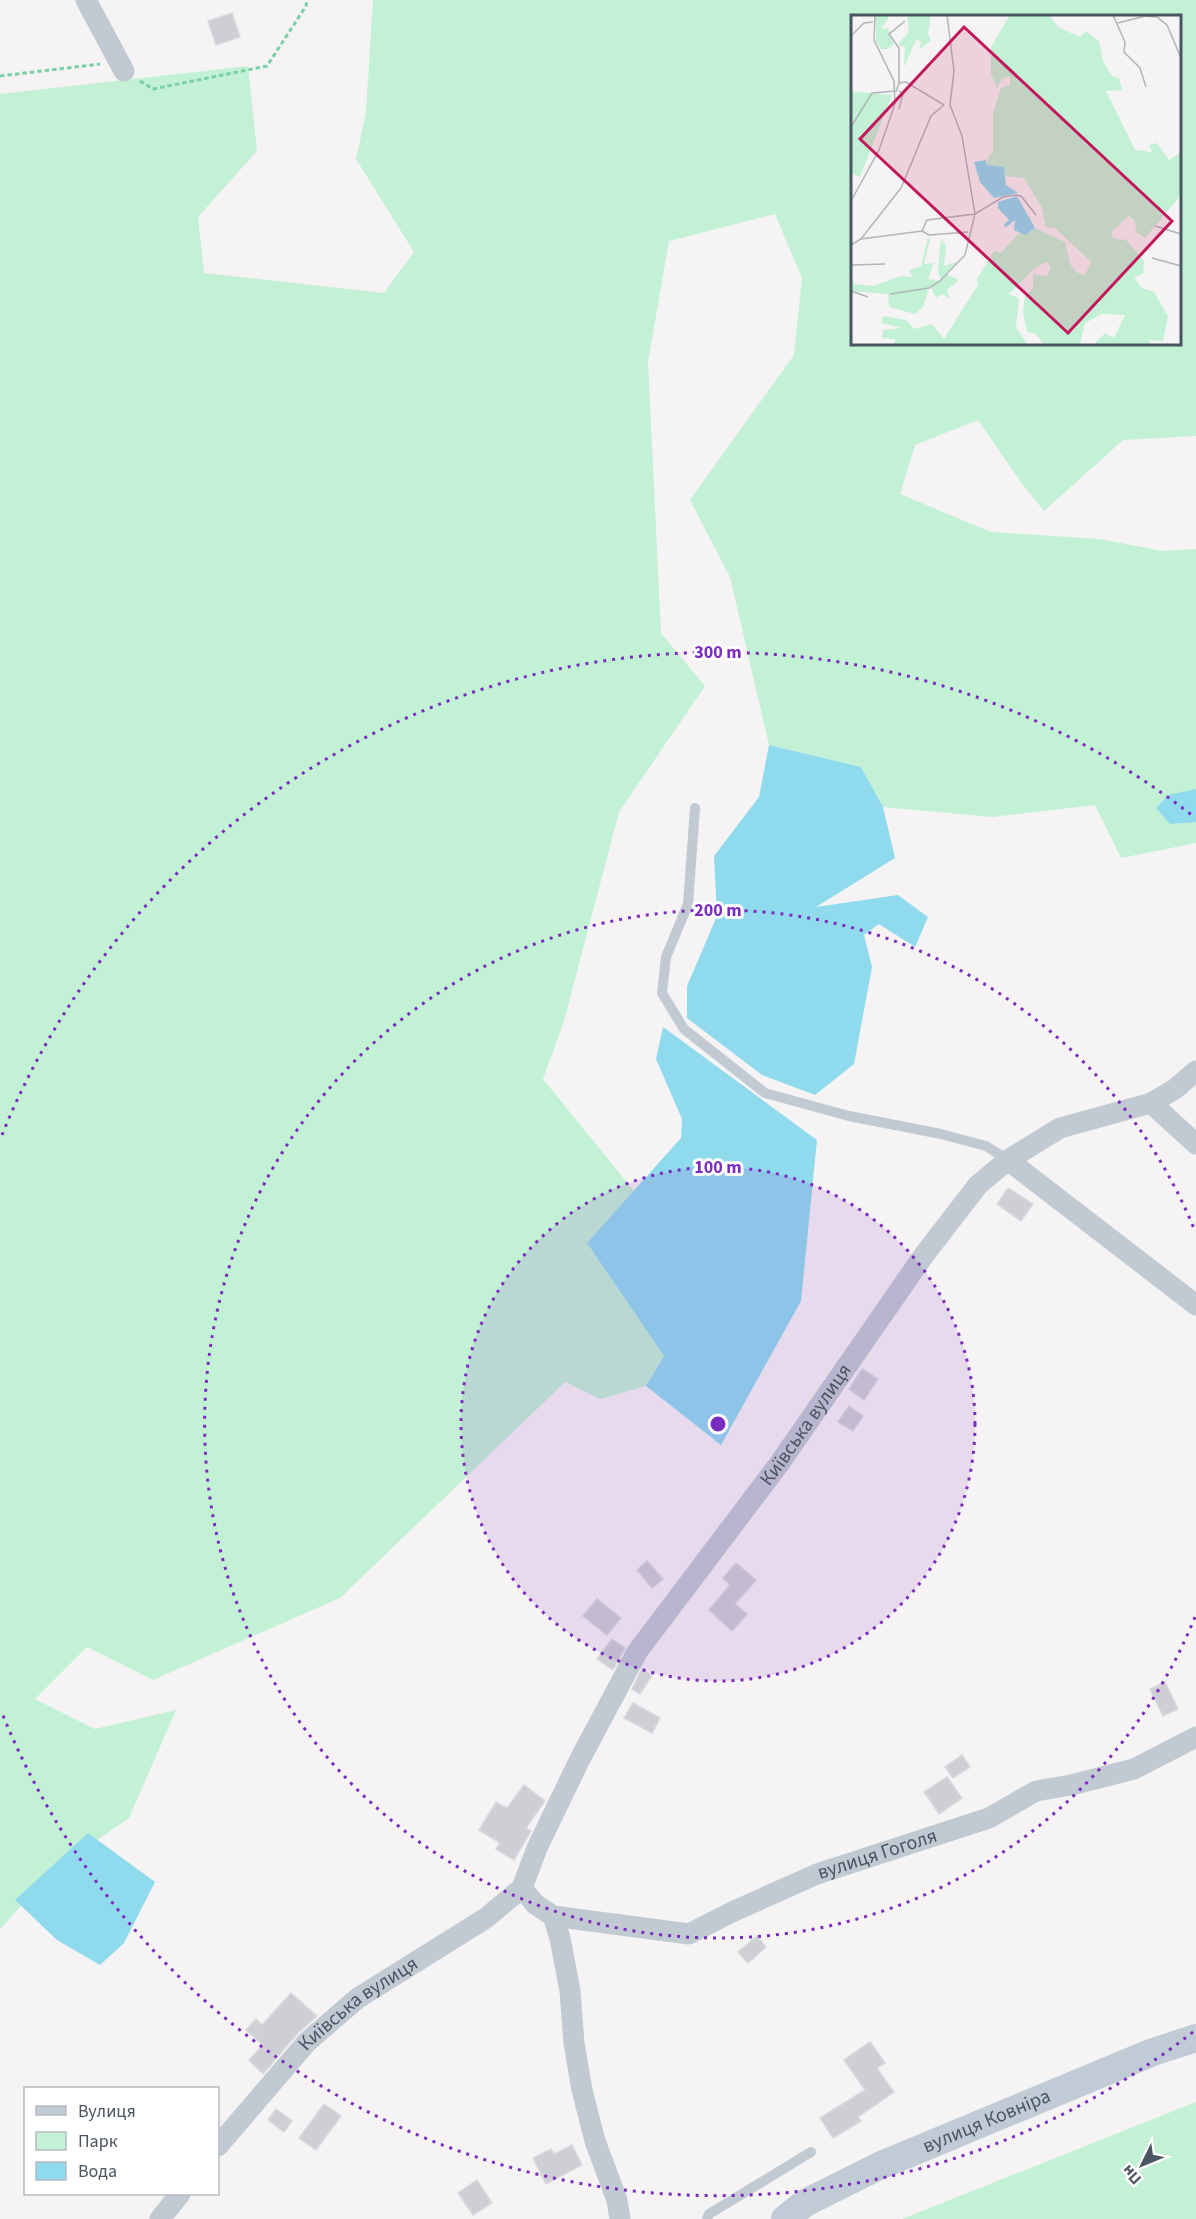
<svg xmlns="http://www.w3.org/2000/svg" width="1196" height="2219" viewBox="0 0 1196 2219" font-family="'Source Sans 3',sans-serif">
<rect width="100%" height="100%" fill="#f5f3f3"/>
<path fill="#c3f1d5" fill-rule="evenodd" d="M373 0H1196V436L1123 440 1044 511 1023 485 978 420 915 445 900 494 991 532 1100 539 1162 551 1196 549V843L1121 858 1095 805 992 817 883 807 861 767 769 745 730 577 690 500 794 355 802 278 775 214 669 241 648 362 661 633 705 686 619 812 564 1021 543 1079 634 1191 587 1243 664 1356 646 1386 600 1399 565 1382 340 1598 153 1680 87 1647 35 1699 95 1729 176 1710 129 1818 73 1857 23 1904 0 1929V94L248 66 257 151 198 217 204 273 384 293 414 252 356 159 366 112ZM852 16H1180V344H852Z
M1196 2102V2219H902Z"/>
<path fill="#90daee" d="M769 745 861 767 883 807 895 858 816 907 898 895 928 917 915 947 879 924 864 935 872 967 854 1064 815 1095 762 1075 687 1018V986L717 916 714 856 759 797Z
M1196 789V822L1170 824 1156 808 1168 795Z
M663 1027 817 1140 801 1301 721 1445 646 1386 664 1356 587 1243 681 1138 682 1119 656 1059Z
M88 1833 155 1882 124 1943 100 1965 57 1940 15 1900Z"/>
<path fill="#cdcfd5" stroke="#d7d9de" stroke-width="1.5" d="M232 13 240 37 216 45 208 21Z
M1008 1188 1033 1204 1021 1221 997 1204Z
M862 1369 878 1379 864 1400 849 1389Z
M849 1406 863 1416 853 1431 838 1422Z
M647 1561 663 1579 652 1588 637 1570Z
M736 1563 756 1580 735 1604 747 1614 732 1631 709 1610 730 1585 723 1578Z
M597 1599 621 1618 607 1635 583 1616Z
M612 1639 625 1648 613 1670 597 1659Z
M642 1669 652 1675 640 1694 632 1689Z
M1165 1682 1178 1709 1163 1716 1150 1689Z
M633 1703 660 1718 652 1733 624 1718Z
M962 1755 970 1767 953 1778 945 1767Z
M947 1777 962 1798 939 1814 924 1792Z
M524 1785 545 1801 526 1828 531 1831 514 1860 496 1849 500 1843 479 1830 496 1802 507 1808Z
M757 1936 766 1947 748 1963 738 1952Z
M291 1993 317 2016 297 2034 263 2074 249 2060 263 2045 246 2030 256 2019 262 2025Z
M870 2042 885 2063 877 2068 894 2092 858 2117 861 2121 833 2138 820 2118 865 2090 844 2060Z
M324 2104 341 2116 316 2150 299 2138Z
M276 2109 292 2121 284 2132 268 2120Z
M572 2145 582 2165 546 2184 533 2158 551 2149 554 2154Z
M477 2180 492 2203 473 2215 458 2193Z"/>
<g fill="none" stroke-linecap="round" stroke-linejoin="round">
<path stroke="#7ad0a6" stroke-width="3" stroke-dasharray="4.5 3" stroke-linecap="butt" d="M0 76 100 64
M140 81 153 89 267 66 306 6 307 0"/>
<path stroke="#c1cad2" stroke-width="10" d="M695 808 688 904 666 957 662 993 684 1029 765 1093 849 1116 941 1134 986 1146 1008 1160
M707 2219 709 2214 811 2152"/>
<g stroke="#c1cad2" stroke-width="21">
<path d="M86 0 124 71"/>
<path d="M1151 1103 1196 1144"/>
<path d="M1008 1160 1196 1305"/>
<path d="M522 1888 535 1904 553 1916 560 1938 570 1991 574 2043 582 2090 595 2141 617 2200 620 2219"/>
<path id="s1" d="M553 1916 689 1934 732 1912 817 1874 989 1818 1036 1791 1071 1785 1134 1769 1196 1737"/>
<path id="s2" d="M218 2146 307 2042 358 1998 486 1918 522 1888 537 1848 580 1759 637 1652 779 1464 924 1255 978 1185 1008 1160 1060 1128 1151 1103 1175 1089 1196 1071"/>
<path d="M160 2219 180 2194"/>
</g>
<path stroke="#c1cbd6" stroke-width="28" id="s3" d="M785 2219 805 2203 879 2166 1153 2052 1196 2038"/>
</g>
<circle cx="718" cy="1424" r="257" fill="#7b2cbf" fill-opacity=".12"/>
<g fill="none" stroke="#7b2cbf" stroke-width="3" stroke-dasharray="3 6">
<circle cx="718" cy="1424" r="257"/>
<path d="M1195 1617A514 514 0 1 1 1195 1231"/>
<path d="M1193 2032A772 772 0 0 1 2 1713M2 1135A772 772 0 0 1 1193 816"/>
</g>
<g text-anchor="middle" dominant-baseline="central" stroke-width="6" stroke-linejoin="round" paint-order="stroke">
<g font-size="20" fill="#4a5661" stroke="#fff">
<text stroke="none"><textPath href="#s2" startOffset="948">Київська вулиця</textPath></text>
<text stroke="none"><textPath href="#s1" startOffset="342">вулиця Гоголя</textPath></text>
<text stroke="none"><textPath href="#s2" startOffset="201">Київська вулиця</textPath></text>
<text stroke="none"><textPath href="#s3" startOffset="225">вулиця Ковніра</textPath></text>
</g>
</g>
<g transform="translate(851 15)">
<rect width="330" height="330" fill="#f5f3f3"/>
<path d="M25 0H39L30 14 37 13 43 29 36 34H30L25 26ZM56 0H80L77 19 80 25 68 35 70 26 65 25 53 52 54 31 50 32 48 28 58 17ZM159 0H198L207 12 229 22 235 16 248 26 252 46 261 61 268 63 271 75 255 76 284 135 301 137 298 130 306 128 318 145 330 137V180L294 223 285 217 284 206 278 201 260 217 262 223 275 225 293 246 292 259 283 262 291 273 303 277 317 301 312 326 299 325V330H242L254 318 263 323 274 300 251 299 234 308 229 330H193L185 319 176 317 172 297 174 282 182 273V259L196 261 200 253 196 247 185 252 158 279 168 283 165 312 177 330H37L44 328V324L31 323 32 315 51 313 30 308 32 301 55 305 63 314 81 309 93 324 127 270 126 264 143 236 150 238 168 218 174 220 184 213 214 227 219 249 225 257 234 260 240 247 204 213 195 212 191 193 173 163 154 161 153 152 136 150 138 140 142 138V98L150 73 159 70V61L151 64 146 73 140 59V32ZM0 76 41 80 9 162 0 158ZM77 222 79 224 73 249 83 248 77 264 91 266 87 257 90 223 95 231 93 251 106 247 95 259 108 265 96 275 99 284 91 279 85 283 79 270 72 292 64 299 38 292 37 279 0 276V264L4 269 22 271 50 261 62 262 58 255 70 251Z" fill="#c3f1d5"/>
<path d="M135 145 136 150 153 152 155 170 167 178 143 183 129 167 123 147ZM166 181 184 213 174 220 163 215 164 205 154 213 153 209 158 205 147 193V187Z" fill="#90daee"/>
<path fill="none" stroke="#b1b4b9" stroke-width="1.5" d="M262 0 274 27 273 37 289 53 295 72M267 8 294 1 306 2 316 10 330 43M0 21 13 8 22 7M48 68V33L38 19 54 6M48 76 52 79 48 94M45 77 48 68 55 67 93 90M0 112 21 78 45 76M0 186 28 135 44 89 43 66 23 25 24 0M304 211 330 219M71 216 76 205 124 199 152 182 165 180 170 181 185 200M10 224 71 216 78 220 117 217M0 230 10 224 50 173 80 101 93 90M301 243 330 251M0 250 34 249M0 276 17 282M39 279 78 273 89 266 114 240 124 199 111 121 99 90 103 56 96 0"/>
<path fill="#c2185b" fill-opacity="0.15" stroke="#c2185b" stroke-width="3" d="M113 12 321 206 217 318 9 124Z"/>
<rect width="330" height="330" fill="none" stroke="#4a5661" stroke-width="3"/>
</g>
<circle cx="718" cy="1424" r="9" fill="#7b2cbf" stroke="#fff" stroke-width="3"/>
<g font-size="18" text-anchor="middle" font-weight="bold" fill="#7b2cbf" stroke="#fff" stroke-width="6" stroke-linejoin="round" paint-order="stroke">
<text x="718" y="658">300 m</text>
<text x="718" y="916">200 m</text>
<text x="718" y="1173">100 m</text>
</g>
<rect x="24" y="2087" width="195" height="108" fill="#ffffff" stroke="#b7bbc0" stroke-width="1.5"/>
<rect x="36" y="2106" width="30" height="9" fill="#c1cbd6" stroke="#b7bbc0" stroke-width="1.5"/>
<text x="78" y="2117" font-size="18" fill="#4a5661">Вулиця</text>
<rect x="36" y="2132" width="30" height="18" fill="#c3f1d5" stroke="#b7bbc0" stroke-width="1.5"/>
<text x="78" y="2147" font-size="18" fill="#4a5661">Парк</text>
<rect x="36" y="2162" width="30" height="18" fill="#90daee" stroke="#b7bbc0" stroke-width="1.5"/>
<text x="78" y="2177" font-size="18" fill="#4a5661">Вода</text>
<g transform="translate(1142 2165) rotate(227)" stroke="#ffffff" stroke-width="4.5" paint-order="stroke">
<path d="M0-4.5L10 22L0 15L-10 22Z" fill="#4a5661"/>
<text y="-9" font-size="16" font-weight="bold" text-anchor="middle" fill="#4a5661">Пн</text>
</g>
</svg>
